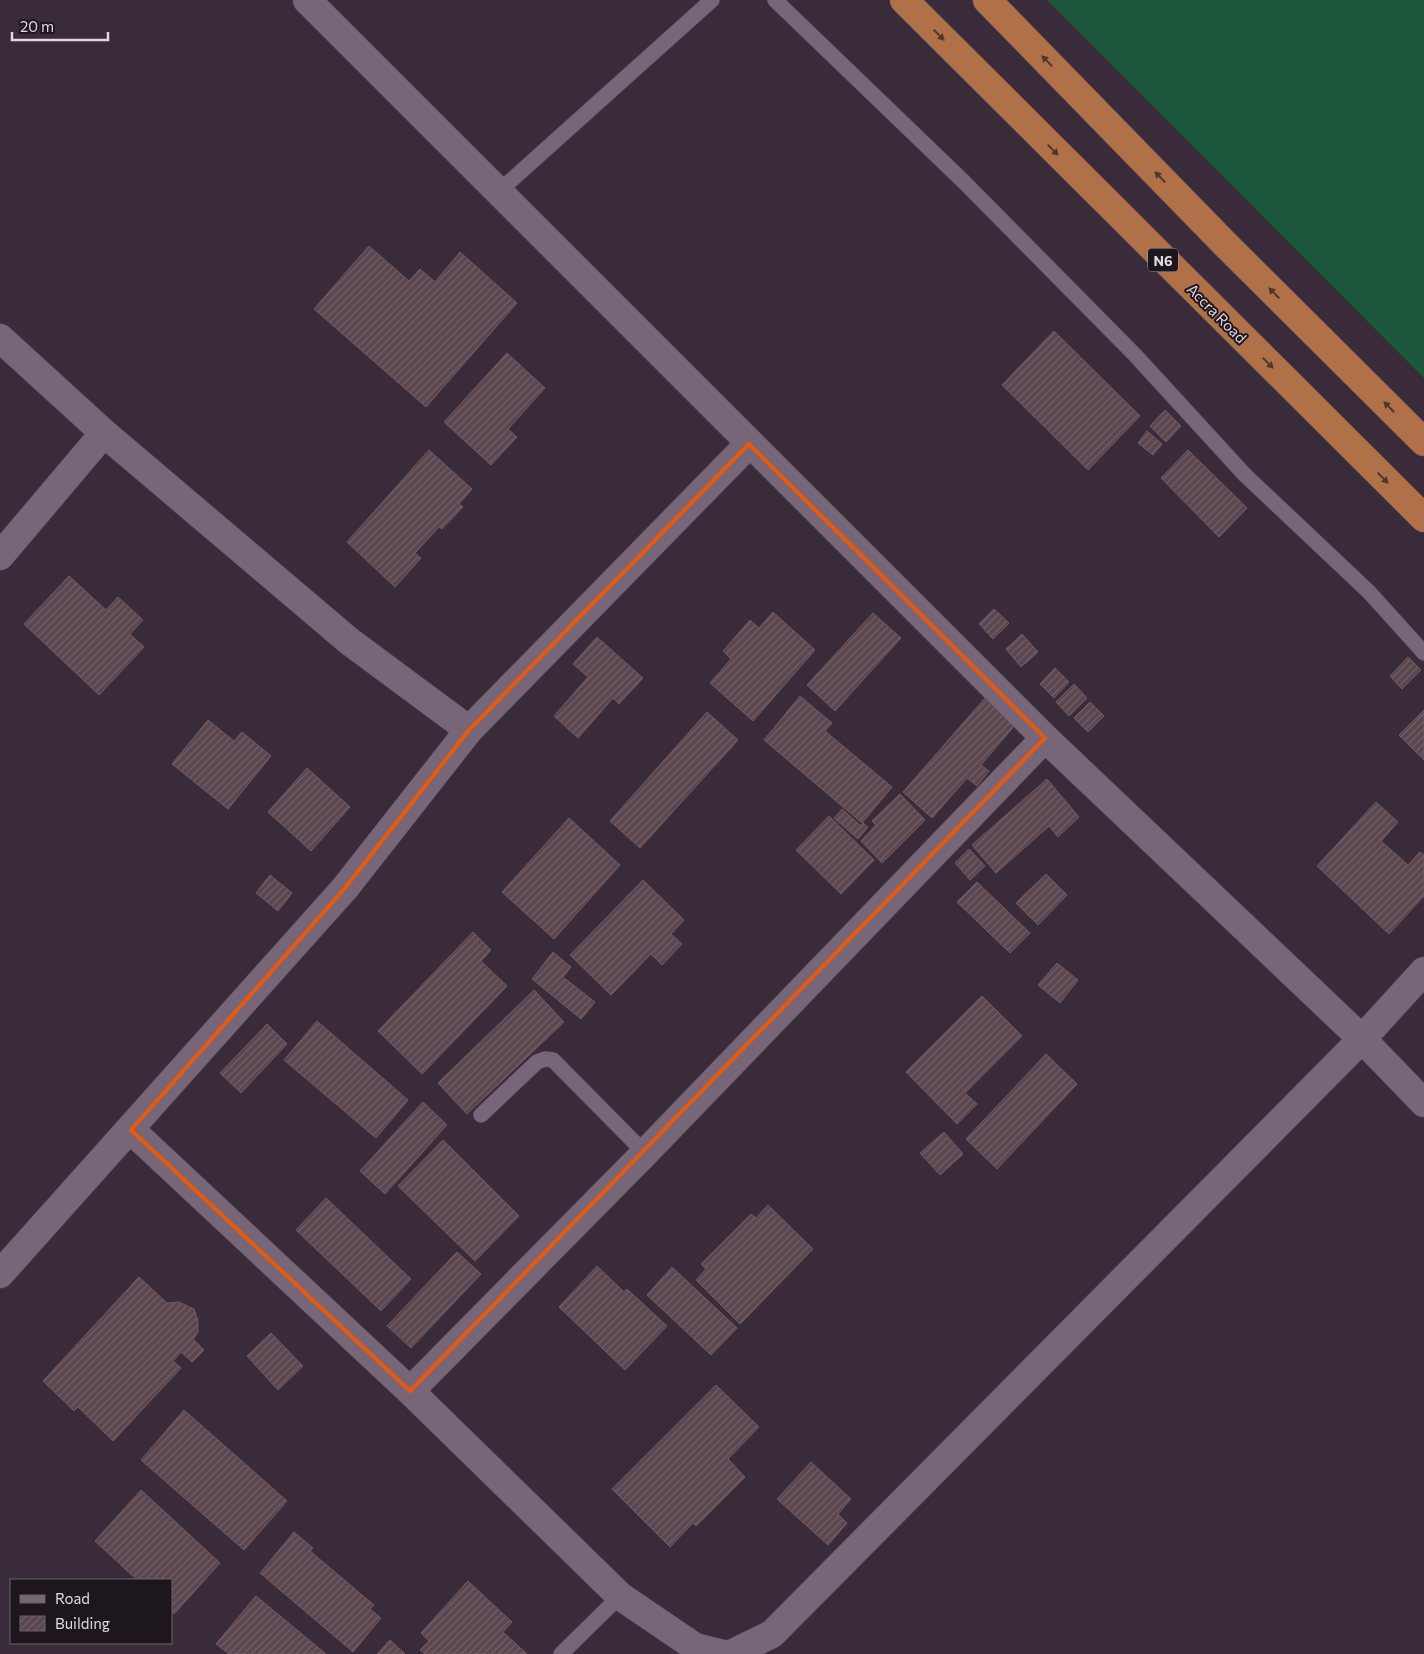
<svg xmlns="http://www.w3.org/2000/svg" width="1424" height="1654" viewBox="0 0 1424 1654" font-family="Commissioner,sans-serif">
<defs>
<pattern id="building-hatch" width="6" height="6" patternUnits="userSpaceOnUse" patternTransform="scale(1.25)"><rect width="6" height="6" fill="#5b454f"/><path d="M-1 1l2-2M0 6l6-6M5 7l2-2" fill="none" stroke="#725f68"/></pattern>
</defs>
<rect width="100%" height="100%" fill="#3a2b3a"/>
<path fill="#1c563b" d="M1047 0H1424V378Z"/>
<path fill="url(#building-hatch)" stroke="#715a64" d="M369 246 409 281 420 269 435 282 460 252 517 303 426 407 314 309Z
M1054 331 1140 416 1088 470 1002 385Z
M507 353 545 388 508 429 517 437 491 465 444 422Z
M1165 410 1181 426 1166 442 1150 426Z
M1147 431 1162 444 1153 455 1138 443Z
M429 450 472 489 459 504 463 507 442 529 439 527 415 553 421 558 395 587 347 542Z
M1188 450 1247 508 1219 537 1161 478Z
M69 576 106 610 118 597 143 620 130 634 144 647 99 695 24 624Z
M994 609 1009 623 993 639 979 624Z
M773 612 815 650 753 721 710 683 731 659 723 651 750 620 759 628Z
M873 613 901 638 835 711 807 685Z
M1022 634 1038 652 1021 667 1006 649Z
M597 637 643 678 619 704 613 698 578 738 554 716 588 677 573 664Z
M1408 657 1421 670 1402 689 1390 676Z
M1055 668 1069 682 1054 698 1040 684Z
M1074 684 1087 698 1069 716 1056 702Z
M800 696 832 723 825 731 892 787 862 823 764 740Z
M985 698 1015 725 981 765 989 771 977 786 967 778 932 818 903 792Z
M1090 702 1104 716 1088 732 1074 718Z
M1424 710V760L1399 735Z
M707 712 738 740 640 848 610 821Z
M208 720 234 741 242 732 271 756 228 809 172 764Z
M307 768 350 807 311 851 268 812Z
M1047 779 1079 817 1058 837 1049 826 996 873 972 845Z
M900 794 925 820 882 863 861 841 876 825 872 821Z
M1376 802 1398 822 1381 841 1408 865 1420 852 1424 855V896L1389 934 1317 866Z
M842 809 861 826 863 823 868 827 858 839 834 818Z
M829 816 874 860 841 894 796 850Z
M569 818 620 865 554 939 502 892Z
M969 849 985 866 970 880 955 863Z
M1046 874 1067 895 1038 925 1016 903Z
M270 875 292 893 278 911 256 893Z
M643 880 684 920 671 934 682 944 662 965 651 954 611 995 570 955Z
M977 882 1030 933 1010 953 957 902Z
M473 932 491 950 481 961 507 986 422 1074 378 1031Z
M553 952 571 967 563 977 595 1002 581 1019 532 979Z
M1057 963 1078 980 1060 1003 1038 985Z
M534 990 564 1022 467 1114 438 1083Z
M982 996 1022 1036 965 1093 977 1104 957 1124 906 1072Z
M317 1021 408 1100 376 1138 284 1060Z
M267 1024 287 1044 241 1093 220 1073Z
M1046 1054 1077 1084 997 1169 966 1139Z
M423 1102 447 1125 385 1194 360 1171Z
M944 1132 963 1154 940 1175 920 1153Z
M443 1140 519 1216 475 1261 398 1186Z
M326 1198 411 1279 381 1311 296 1230Z
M768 1205 813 1249 740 1324 696 1280 706 1269 701 1264 751 1214 756 1218Z
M457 1252 481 1274 411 1348 387 1326Z
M597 1266 624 1292 627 1289 667 1326 625 1370 559 1307Z
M672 1267 737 1328 711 1355 647 1295Z
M139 1277 167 1303 179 1302 194 1309 198 1321V1332L193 1339 204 1350 192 1362 181 1352 173 1361 181 1368 113 1441 78 1407 74 1411 43 1381Z
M271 1333 303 1366 278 1390 247 1356Z
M716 1385 759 1427 728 1459 745 1477 696 1526 693 1523 670 1547 612 1489Z
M184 1410 287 1501 244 1550 141 1460Z
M811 1462 851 1499 838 1514 847 1523 828 1545 777 1499Z
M141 1490 220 1563 174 1614 171 1611V1580H137L95 1541Z
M294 1532 313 1548 310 1551 374 1605 370 1609 381 1618 353 1652 260 1573Z
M468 1581 512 1622 503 1632 527 1654H425L420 1650 429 1641 421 1633Z
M256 1596 326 1654H229L216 1644Z
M390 1640 405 1654H377Z"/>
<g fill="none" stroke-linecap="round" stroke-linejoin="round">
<g stroke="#564a57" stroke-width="16">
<path id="service" d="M775 0 964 182 1135 355 1245 475 1369 592 1424 653
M497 193 712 0
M481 1115 537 1062 545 1059 553 1060 645 1153
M561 1654 620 1596"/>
</g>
<g stroke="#564a57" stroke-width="29">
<path id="minor" d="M307 0 1045 738 1362 1039 1424 1103
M0 338 104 433 349 641 469 730
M0 556 104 433
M131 1130 410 1391 620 1596 695 1647 724 1654
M0 1274 345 888 469 730 749 444
M410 1391 645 1153 1045 738
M731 1654 772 1634 1362 1039 1424 971"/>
</g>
<g stroke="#564a57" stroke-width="29">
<path id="trunk" d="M904 0 1424 518
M987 0 1226 245 1424 442"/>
</g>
<use href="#service" stroke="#776678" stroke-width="15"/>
<use href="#minor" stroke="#776678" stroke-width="28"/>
<use href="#trunk" stroke="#b07048" stroke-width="28"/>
</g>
<defs><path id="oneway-solid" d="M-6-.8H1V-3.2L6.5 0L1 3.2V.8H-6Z" transform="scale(1.25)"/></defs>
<g fill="#50362c">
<use href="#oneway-solid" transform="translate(939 35) rotate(45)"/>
<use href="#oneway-solid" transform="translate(1047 61) rotate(-134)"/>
<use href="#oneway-solid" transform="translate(1053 150) rotate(45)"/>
<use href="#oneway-solid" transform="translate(1160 177) rotate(-134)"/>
<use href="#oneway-solid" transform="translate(1274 293) rotate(-135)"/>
<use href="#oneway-solid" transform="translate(1268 363) rotate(45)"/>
<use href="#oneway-solid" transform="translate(1389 407) rotate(-135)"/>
<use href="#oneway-solid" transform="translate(1383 478) rotate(45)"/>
</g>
<path fill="none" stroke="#e8590c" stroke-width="4" stroke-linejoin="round" d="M749 444 1045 738 410 1391 131 1130 345 888 469 730Z"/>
<g text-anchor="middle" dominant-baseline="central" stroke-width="4" stroke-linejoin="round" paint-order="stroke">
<rect fill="#1d161d" stroke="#a69da6" stroke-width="1" x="1148" y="248.5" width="30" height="23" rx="4"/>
<g font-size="14" font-weight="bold" fill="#e0d7e1">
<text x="1163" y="260">N6</text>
</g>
<g font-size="15" fill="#e0d7e1" stroke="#1d161d">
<text transform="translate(1217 313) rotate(45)">Accra Road</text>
</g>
</g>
<rect x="10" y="1579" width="162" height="65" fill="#1d161d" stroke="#6b636b"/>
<rect x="20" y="1595" width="25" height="8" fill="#776678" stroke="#6b636b"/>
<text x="55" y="1604" font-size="15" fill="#e0d7e1">Road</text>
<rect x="20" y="1616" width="25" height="15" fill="url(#building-hatch)" stroke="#6b636b"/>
<text x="55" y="1629" font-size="15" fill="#e0d7e1">Building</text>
<path d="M12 32v8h96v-8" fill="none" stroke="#e0d7e1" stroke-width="2.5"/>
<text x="20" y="32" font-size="15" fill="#e0d7e1" stroke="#1d161d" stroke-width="4" paint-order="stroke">20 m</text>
</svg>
